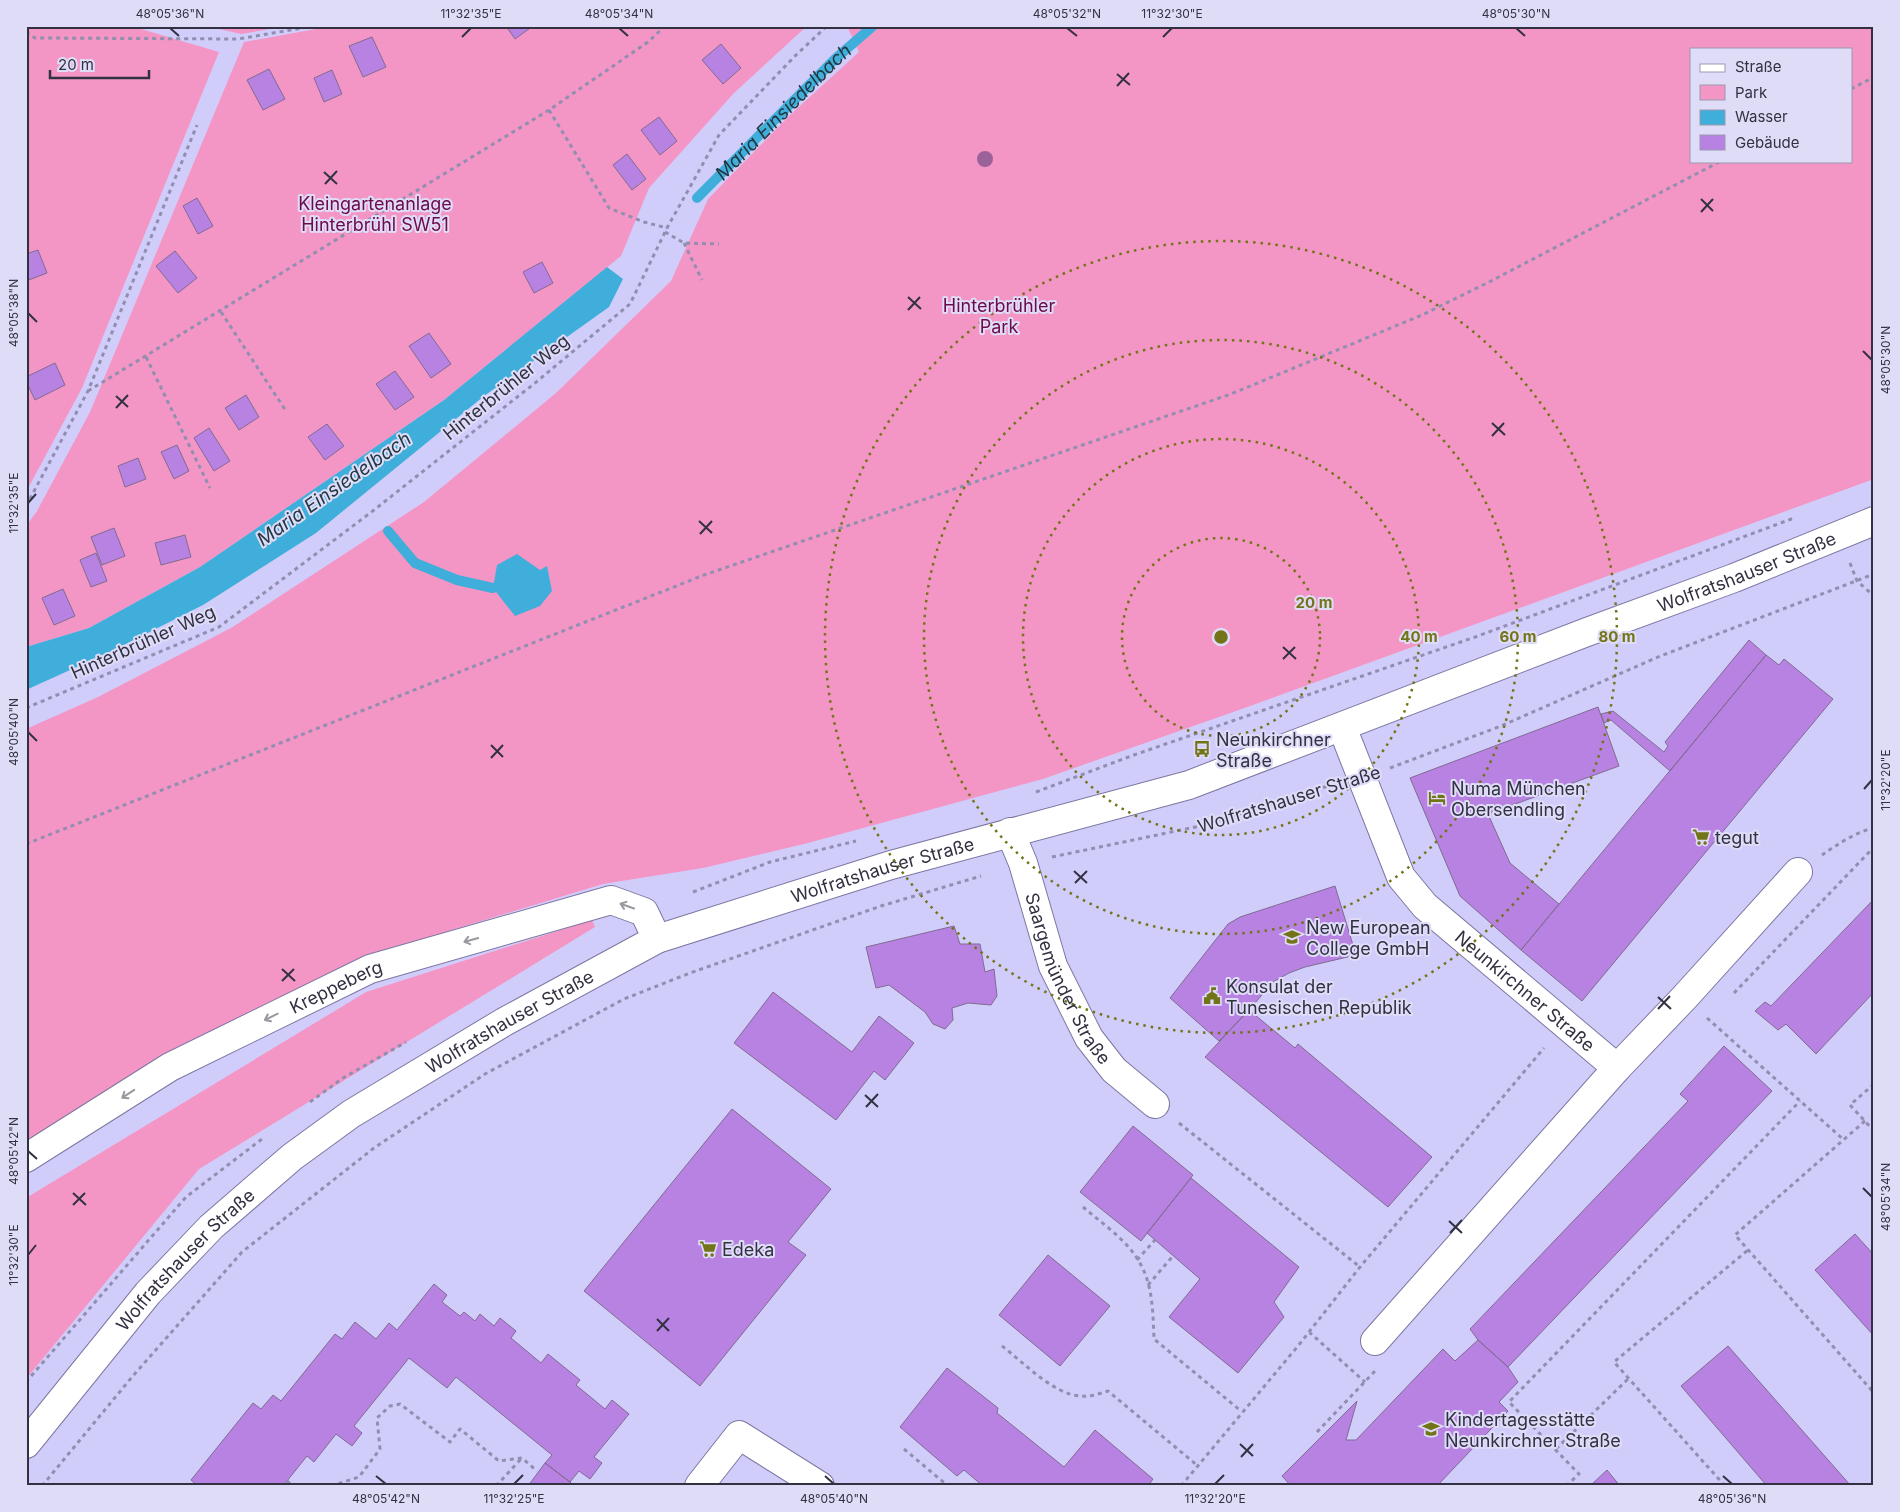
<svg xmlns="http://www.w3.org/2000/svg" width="1900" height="1512" viewBox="0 0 1900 1512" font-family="Inter,sans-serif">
<rect width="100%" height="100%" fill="#d1cdfb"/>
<path fill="#f496c5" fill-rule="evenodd" d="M26 26H131L219 52 82 388 26 492Z
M206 26H287L241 34Z
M332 26H807L734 93 649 188 621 256 444 400 200 567 89 628 26 647V526L37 511 90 412 244 42Z
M847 26H1874V479L1253 705 1043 779 808 843 703 868 603 884 380 952 58 1122 26 1141V729L98 697 231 628 424 502 556 393 671 281 708 199 790 115 859 52ZM1691 49H1851V161H1691Z
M592 920 595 927 199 1169 26 1379V1198L366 992Z"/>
<path fill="#40aeda" d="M607 267 623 279 609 307 484 396 316 533 203 605 114 650 26 690V647L89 628 200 567 444 400Z
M517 554 540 570 547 566 552 591 540 606 515 616 493 588 497 565Z"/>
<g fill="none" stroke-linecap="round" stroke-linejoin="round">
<g stroke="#40aeda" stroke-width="10">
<path id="s1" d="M697 198 835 59 873 26"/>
<path d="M388 531 415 563 457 580 493 588"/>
</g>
</g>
<path fill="#b882e2" stroke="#806b91" d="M506 26H533L515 39Z
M372 37 386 67 363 77 349 46Z
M721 44 741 68 723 84 702 60Z
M269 69 285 99 263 110 247 80Z
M332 70 342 94 324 102 314 78Z
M659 117 677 141 660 155 641 130Z
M627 154 646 179 632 190 613 165Z
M197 198 213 226 198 234 183 206Z
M38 250 47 273 26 281V254Z
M175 251 197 278 178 293 156 266Z
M542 262 553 283 534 293 523 272Z
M429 333 451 364 431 378 409 346Z
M55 363 65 385 35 400 26 381V377Z
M395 371 414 397 395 410 376 384Z
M246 395 259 417 239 430 225 408Z
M327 424 344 446 325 460 308 437Z
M209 428 230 461 214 471 194 438Z
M177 445 189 471 174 479 161 452Z
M138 458 146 479 125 487 118 466Z
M114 528 125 556 102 565 91 537Z
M185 535 191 557 161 565 155 543Z
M96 553 107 581 91 587 80 560Z
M63 589 75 616 54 625 42 598Z
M1749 640 1766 655 1670 771 1611 720 1604 723 1601 714 1613 711 1664 752 1668 746 1665 742Z
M1766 655 1779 665 1784 659 1833 699 1582 1001 1521 950Z
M1598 707 1619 766 1488 814 1510 863 1559 904 1521 950 1460 896 1410 778Z
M1335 886 1356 955 1305 967 1289 973 1273 982 1249 1010 1219 1041 1170 998 1228 924 1240 917Z
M1874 899V992L1816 1054 1786 1024 1778 1030 1755 1011 1765 1002 1771 1006Z
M954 926 960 944H980L985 972 994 969 997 996 991 1005 968 1003 952 1008 953 1020 945 1029 933 1024 925 1012 889 985 876 988 866 947Z
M773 992 852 1052 879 1016 914 1043 885 1080 874 1071 836 1120 734 1043Z
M1249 1010 1295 1048 1298 1044 1432 1157 1388 1207 1205 1057Z
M1724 1046 1772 1091 1508 1367 1478 1340 1470 1329 1688 1101 1680 1094Z
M732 1109 831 1189 788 1242 806 1255 700 1386 584 1291Z
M1133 1126 1193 1175 1141 1241 1080 1192Z
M1191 1178 1299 1267 1274 1302 1284 1317 1238 1373 1169 1317 1200 1279 1147 1233Z
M1855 1234 1874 1255V1336L1815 1270Z
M1048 1255 1110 1306 1060 1366 999 1315Z
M434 1284 447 1295 442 1302 460 1316 464 1312 475 1321 480 1314 494 1326 500 1318 516 1331 511 1338 541 1363 548 1354 580 1380 576 1385 605 1409 612 1400 629 1414 594 1457 602 1463 590 1479 579 1471 570 1482 545 1463 552 1455 456 1377 447 1388 409 1358 354 1426 362 1433 352 1446 336 1434 314 1462 307 1456 283 1486H198L191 1480 253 1403 261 1409 273 1395 281 1401 335 1334 342 1339 355 1322 376 1339 389 1323 397 1330Z
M1478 1340 1508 1367 1518 1382 1499 1402 1508 1411 1437 1486H1291L1282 1476 1357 1401 1346 1440H1356L1443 1349 1455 1361Z
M1728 1346 1851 1486H1767L1681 1386Z
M947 1368 998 1408 997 1413 1064 1467 1095 1430 1153 1479 1148 1486H983L964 1470 957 1476 900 1427Z
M545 1463 570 1482 574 1486H528Z
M1607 1470 1620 1486H1590Z"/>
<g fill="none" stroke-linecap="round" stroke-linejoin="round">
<g stroke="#7c77a1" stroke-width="30">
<g id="minor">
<path id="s2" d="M1342 727 1401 877 1425 906 1617 1068"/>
<path id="s3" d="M1010 832 1023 863 1053 966 1089 1038 1114 1070 1155 1104"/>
<path d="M1375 1341 1617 1068 1684 998 1798 872"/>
<path d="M699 1486 739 1435 820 1486"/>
</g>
</g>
<g stroke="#7c77a1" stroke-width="30">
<g id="tertiary">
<path id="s4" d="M26 1158 170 1067 370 969 611 900 644 912 657 939"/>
</g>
</g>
<g stroke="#7c77a1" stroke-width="30">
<g id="primary">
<path id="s5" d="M26 1444 148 1293 211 1227 292 1157 351 1114 504 1022 657 939 891 865 1189 785 1587 632 1734 578 1874 521"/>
</g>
</g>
<path stroke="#918eb0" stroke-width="3" stroke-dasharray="4 4" stroke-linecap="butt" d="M26 32 35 38 238 39 314 26
M1851 89 1874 77
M549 110 609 208 644 222 667 228
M665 232 684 243 719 244
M684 243 702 280
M221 312 286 411
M146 357 210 488
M88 391 549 110 648 42 665 26
M26 506 88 391 197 125
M1850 563 1857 581 1874 596
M26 708 219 627 374 510 535 383 630 304 667 228 719 135 796 55 827 26
M1390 768 1501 726 1658 657 1874 574
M1036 792 1131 756 1478 636 1794 518
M26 844 704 575 1231 394 1422 315 1491 281 1721 161
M1822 855C1837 845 1855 832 1874 828
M1052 857 1200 826 1331 785
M693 892 770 862 856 841
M1734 993 1874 847
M1707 1018 1844 1140
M1874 1084 1850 1105 1874 1131
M310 1102 343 1078 406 1042
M1865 1121 1735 1235 1874 1393
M1179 1123 1360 1267
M1083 1207C1104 1225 1130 1242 1142 1267 1153 1288 1153 1316 1154 1339L1241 1411
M1137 1260 1155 1240
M1148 1285 1173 1256
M1309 1332 1365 1382
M1002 1346C1023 1362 1054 1395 1081 1396 1090 1397 1099 1394 1108 1391L1198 1466
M26 1382 186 1197 262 1139
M1317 1432 1375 1371
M904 1449 948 1486
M1556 1449 1629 1378
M287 1481 293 1486
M42 1486 132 1377 242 1252 374 1148 485 1074 624 999 690 973 881 906 981 876
M331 1486 359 1477 380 1449 377 1418 390 1406 400 1404 450 1442 460 1429 499 1461 522 1458 537 1471
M496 1486 521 1459
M1181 1486 1298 1346 1360 1267 1544 1048
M1566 1486 1579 1474 1509 1402 1800 1101
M1725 1486 1614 1362 1748 1250"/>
<use href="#minor" stroke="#fff" stroke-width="28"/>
<use href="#tertiary" stroke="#fff" stroke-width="28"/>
<use href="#primary" stroke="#fff" stroke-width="28"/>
</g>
<circle fill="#9a6299" cx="985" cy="159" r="8"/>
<defs><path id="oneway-shaft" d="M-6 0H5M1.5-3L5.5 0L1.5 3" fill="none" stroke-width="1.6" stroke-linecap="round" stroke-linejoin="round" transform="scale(1.25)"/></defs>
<g stroke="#9898a0">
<use href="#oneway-shaft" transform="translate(627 906) rotate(-161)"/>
<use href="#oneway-shaft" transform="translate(471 940) rotate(164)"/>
<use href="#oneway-shaft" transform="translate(271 1017) rotate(154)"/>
<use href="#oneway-shaft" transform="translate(128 1094) rotate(147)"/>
</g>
<path fill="none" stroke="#323142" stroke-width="2" d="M170 28 179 36M619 28 628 36M1067 28 1077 36M1516 28 1525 36M462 37 471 28M1163 37 1172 28M1117 74 1130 85M1117 86 1129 73M324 172 337 184M325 184 337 171M1701 199 1713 211M1701 212 1713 199M908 297 921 309M908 310 920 297M28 313 37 322M1863 351 1872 360M116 396 128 407M116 408 128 395M1492 423 1505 435M1492 436 1504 423M28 503 36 494M699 521 712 533M700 534 712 521M1283 647 1296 659M1283 659 1295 647M28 732 37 741M491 745 503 757M491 758 503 745M1864 789 1872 780M1074 871 1087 883M1075 883 1087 871M282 969 295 981M282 981 294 969M1658 997 1671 1009M1658 1009 1670 996M865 1095 878 1107M866 1107 878 1094M28 1151 37 1159M1863 1188 1872 1197M73 1193 86 1205M73 1205 85 1193M1449 1221 1462 1233M1450 1233 1462 1220M28 1255 36 1245M657 1319 669 1331M657 1331 669 1318M1240 1444 1253 1456M1241 1457 1253 1444M376 1476 386 1484M825 1476 834 1484M1723 1476 1732 1484M514 1484 523 1475M1215 1484 1224 1475"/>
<g fill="none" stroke="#737317" stroke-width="2.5" stroke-dasharray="2.5 5">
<circle cx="1221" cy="637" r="99"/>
<circle cx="1221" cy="637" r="198"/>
<circle cx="1221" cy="637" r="297"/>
<circle cx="1221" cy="637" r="396"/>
</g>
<defs>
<g id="bus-bare" transform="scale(1.35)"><path d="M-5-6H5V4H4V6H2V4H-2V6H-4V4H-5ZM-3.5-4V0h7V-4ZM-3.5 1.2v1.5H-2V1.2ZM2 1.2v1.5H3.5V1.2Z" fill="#737317" stroke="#dfdcf8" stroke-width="2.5" paint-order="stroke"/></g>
<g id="hotel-bare" transform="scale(1.35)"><path d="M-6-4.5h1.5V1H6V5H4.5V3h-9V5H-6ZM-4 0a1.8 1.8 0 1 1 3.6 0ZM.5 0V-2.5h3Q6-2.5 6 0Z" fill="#737317" stroke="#dfdcf8" stroke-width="2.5" paint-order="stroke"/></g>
<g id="supermarket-bare" transform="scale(1.35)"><path d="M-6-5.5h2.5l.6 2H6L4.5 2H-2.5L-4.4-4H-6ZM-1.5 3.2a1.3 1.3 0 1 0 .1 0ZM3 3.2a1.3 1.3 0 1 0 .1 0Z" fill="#737317" stroke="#dfdcf8" stroke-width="2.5" paint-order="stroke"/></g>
<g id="university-bare" transform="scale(1.35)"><path d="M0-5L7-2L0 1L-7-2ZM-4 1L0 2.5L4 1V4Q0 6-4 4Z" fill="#737317" stroke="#dfdcf8" stroke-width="2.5" paint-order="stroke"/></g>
<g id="civic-bare" transform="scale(1.35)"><path d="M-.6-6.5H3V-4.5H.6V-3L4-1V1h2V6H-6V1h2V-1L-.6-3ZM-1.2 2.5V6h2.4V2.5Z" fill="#737317" stroke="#dfdcf8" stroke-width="2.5" paint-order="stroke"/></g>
<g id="school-bare" transform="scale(1.35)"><path d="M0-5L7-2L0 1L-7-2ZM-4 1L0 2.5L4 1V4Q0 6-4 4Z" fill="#737317" stroke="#dfdcf8" stroke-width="2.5" paint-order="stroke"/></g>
</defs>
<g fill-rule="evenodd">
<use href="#bus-bare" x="1202" y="749"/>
<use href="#hotel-bare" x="1437" y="798"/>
<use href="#supermarket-bare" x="1701" y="837"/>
<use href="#university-bare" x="1292" y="937"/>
<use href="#civic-bare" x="1212" y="996"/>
<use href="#supermarket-bare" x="708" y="1249"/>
<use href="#school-bare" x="1431" y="1429"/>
</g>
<g text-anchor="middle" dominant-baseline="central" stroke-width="4" stroke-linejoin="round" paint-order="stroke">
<g font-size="18" fill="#6d0a48" stroke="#dfdcf8">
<text x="375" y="203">Kleingartenanlage<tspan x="375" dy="21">Hinterbrühl SW51</tspan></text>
<text x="999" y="305">Hinterbrühler<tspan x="999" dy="21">Park</tspan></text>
</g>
<g font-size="18" fill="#323142" stroke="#dfdcf8">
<text transform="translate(506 387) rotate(-39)">Hinterbrühler Weg</text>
<text stroke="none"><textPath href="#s5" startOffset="1969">Wolfratshauser Straße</textPath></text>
<text transform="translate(143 642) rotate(-24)">Hinterbrühler Weg</text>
<text transform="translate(1289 799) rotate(-17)">Wolfratshauser Straße</text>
<text stroke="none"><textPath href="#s5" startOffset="1054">Wolfratshauser Straße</textPath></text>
<text stroke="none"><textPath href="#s3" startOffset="158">Saargemünder Straße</textPath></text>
<text stroke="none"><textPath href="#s4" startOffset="355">Kreppeberg</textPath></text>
<text stroke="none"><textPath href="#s2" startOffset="330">Neunkirchner Straße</textPath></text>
<text stroke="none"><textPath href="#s5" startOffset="649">Wolfratshauser Straße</textPath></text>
<text stroke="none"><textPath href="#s5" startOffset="244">Wolfratshauser Straße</textPath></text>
</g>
<g font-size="18" fill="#323142" stroke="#dfdcf8" text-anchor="start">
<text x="1216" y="739">Neunkirchner<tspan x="1216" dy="21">Straße</tspan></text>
<text x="1451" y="788">Numa München<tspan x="1451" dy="21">Obersendling</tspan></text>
<text x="1715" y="837">tegut</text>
<text x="1306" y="927">New European<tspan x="1306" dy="21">College GmbH</tspan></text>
<text x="1226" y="986">Konsulat der<tspan x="1226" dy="21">Tunesischen Republik</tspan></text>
<text x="722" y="1249">Edeka</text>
<text x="1445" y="1419">Kindertagesstätte<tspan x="1445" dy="21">Neunkirchner Straße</tspan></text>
</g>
<g font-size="19" font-style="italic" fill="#213843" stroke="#dfdcf8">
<text stroke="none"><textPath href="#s1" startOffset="122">Maria Einsiedelbach</textPath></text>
<text transform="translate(334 489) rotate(-35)">Maria Einsiedelbach</text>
</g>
</g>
<circle cx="1221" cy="637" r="8" fill="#737317" stroke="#dfdcf8" stroke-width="2.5"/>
<g font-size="15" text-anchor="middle" font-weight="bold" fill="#737317" stroke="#dfdcf8" stroke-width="4" stroke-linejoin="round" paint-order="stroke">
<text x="1314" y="608">20 m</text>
<text x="1419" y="642">40 m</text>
<text x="1518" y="642">60 m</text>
<text x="1617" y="642">80 m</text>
</g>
<rect width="1900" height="1512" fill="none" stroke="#dfdcf8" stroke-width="55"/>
<rect x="1690" y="48" width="162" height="115" fill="#dfdcf8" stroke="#9a98af"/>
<rect x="1700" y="64" width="25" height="8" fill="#ffffff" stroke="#9a98af"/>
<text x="1735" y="72" font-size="15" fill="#323142">Straße</text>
<rect x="1700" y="85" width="25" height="15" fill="#f496c5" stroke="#9a98af"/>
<text x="1735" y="98" font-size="15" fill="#323142">Park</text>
<rect x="1700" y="110" width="25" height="15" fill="#40aeda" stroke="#9a98af"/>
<text x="1735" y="122" font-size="15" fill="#323142">Wasser</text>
<rect x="1700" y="135" width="25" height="15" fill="#b882e2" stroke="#9a98af"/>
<text x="1735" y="148" font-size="15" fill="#323142">Gebäude</text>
<path d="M50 70v8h99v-8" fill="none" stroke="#323142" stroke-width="2.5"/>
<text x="58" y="70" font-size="15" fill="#323142" stroke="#dfdcf8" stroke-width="4" paint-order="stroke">20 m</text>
<rect x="28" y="28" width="1844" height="1456" fill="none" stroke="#323142" stroke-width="2"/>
<g font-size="12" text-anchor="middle" fill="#323142">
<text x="170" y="18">48°05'36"N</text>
<text x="471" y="18">11°32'35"E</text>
<text x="619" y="18">48°05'34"N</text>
<text x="1067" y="18">48°05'32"N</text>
<text x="1172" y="18">11°32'30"E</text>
<text x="1516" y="18">48°05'30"N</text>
<text transform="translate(14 313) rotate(-90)" y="4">48°05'38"N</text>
<text transform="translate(1886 360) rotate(-90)" y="4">48°05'30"N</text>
<text transform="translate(14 503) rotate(-90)" y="4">11°32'35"E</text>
<text transform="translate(14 732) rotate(-90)" y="4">48°05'40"N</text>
<text transform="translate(1886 780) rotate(-90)" y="4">11°32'20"E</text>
<text transform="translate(14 1151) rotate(-90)" y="4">48°05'42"N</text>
<text transform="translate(1886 1197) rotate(-90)" y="4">48°05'34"N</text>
<text transform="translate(14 1255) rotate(-90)" y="4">11°32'30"E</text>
<text x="386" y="1503">48°05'42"N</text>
<text x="514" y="1503">11°32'25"E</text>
<text x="834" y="1503">48°05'40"N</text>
<text x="1215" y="1503">11°32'20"E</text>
<text x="1732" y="1503">48°05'36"N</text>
</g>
</svg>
